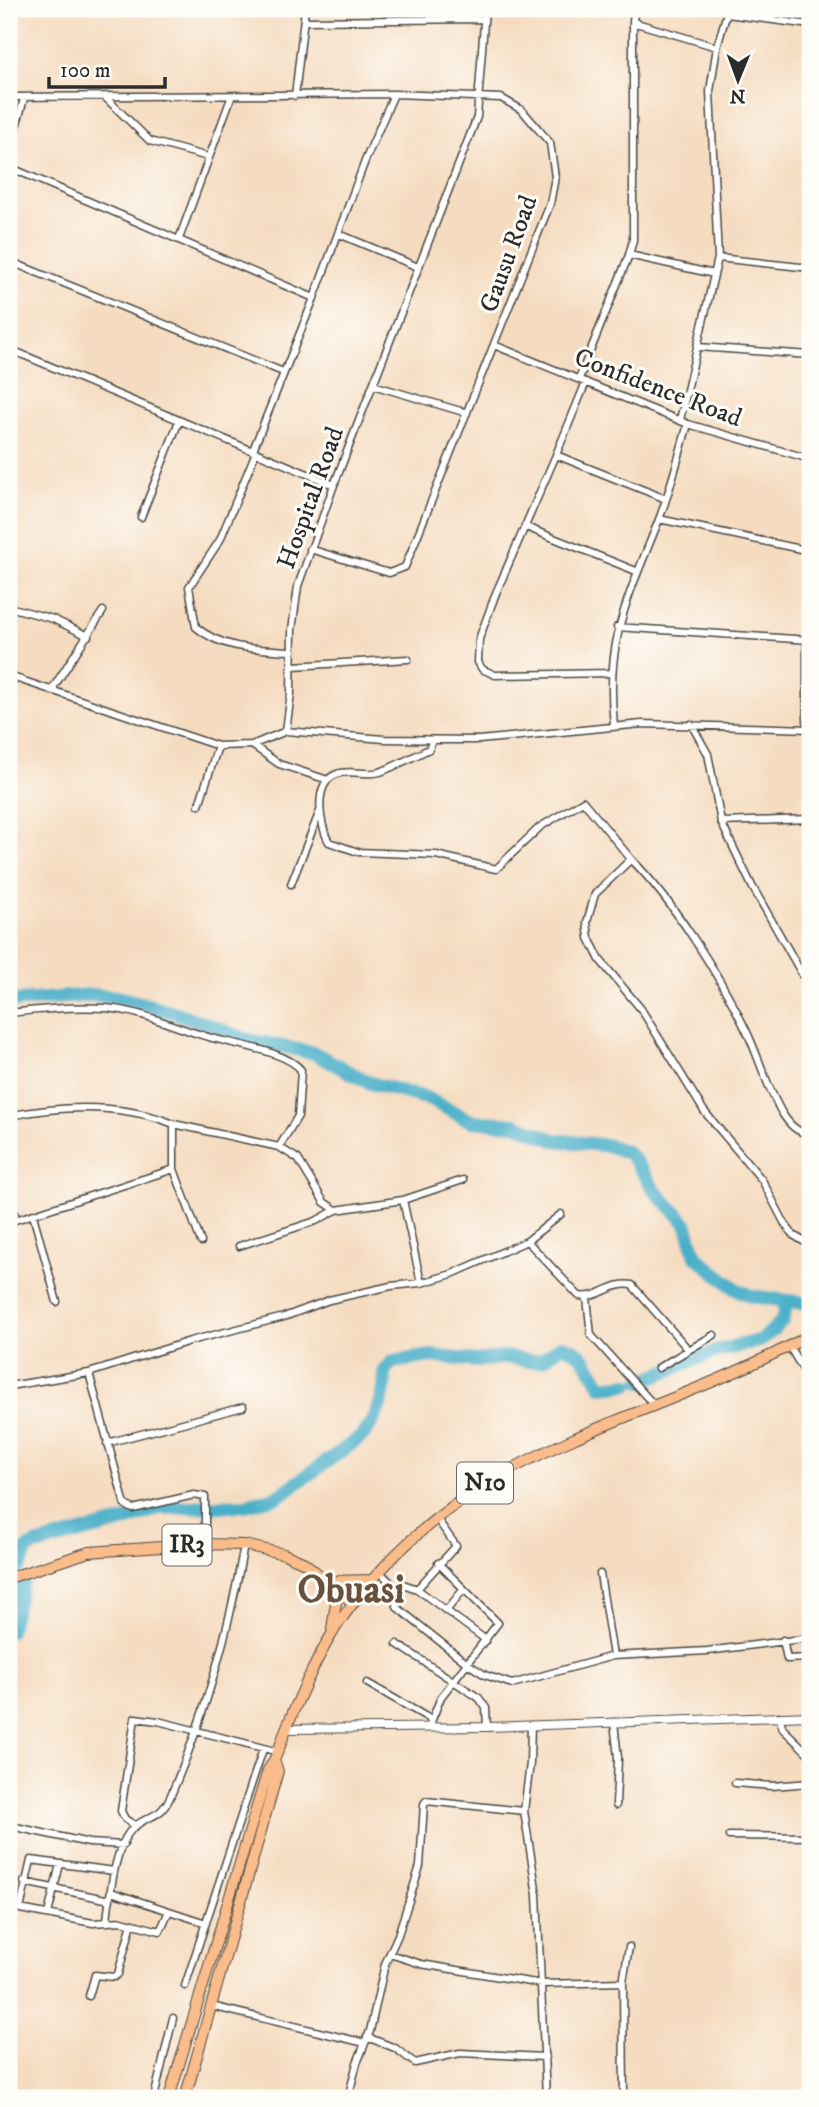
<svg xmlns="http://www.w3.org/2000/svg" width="819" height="2107" viewBox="0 0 819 2107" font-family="'IM FELL DW Pica',serif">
<rect width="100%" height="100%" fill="#fdfcf7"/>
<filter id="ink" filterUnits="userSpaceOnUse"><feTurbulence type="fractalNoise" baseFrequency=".0143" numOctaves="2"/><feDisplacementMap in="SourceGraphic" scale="14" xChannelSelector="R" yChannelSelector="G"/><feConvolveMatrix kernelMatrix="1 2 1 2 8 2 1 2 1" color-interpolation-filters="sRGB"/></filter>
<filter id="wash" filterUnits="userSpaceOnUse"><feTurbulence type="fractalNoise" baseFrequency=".00686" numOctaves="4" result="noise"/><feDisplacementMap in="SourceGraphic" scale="28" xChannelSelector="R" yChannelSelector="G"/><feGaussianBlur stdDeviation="1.57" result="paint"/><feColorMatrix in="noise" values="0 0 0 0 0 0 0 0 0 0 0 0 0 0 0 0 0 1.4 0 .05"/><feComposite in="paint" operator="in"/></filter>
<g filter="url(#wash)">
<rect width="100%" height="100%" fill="#f5dcc0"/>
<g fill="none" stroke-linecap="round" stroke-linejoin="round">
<path stroke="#4aafc9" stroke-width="14" d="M9 1002 91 995 118 997 174 1012 245 1039 314 1053 370 1083 426 1098 471 1121 515 1124 554 1140 610 1146 628 1153 635 1161 656 1192 686 1223 696 1256 715 1272 736 1289 751 1296 810 1304
M641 1381 714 1352 762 1340 782 1321 785 1310 783 1301
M20 1566 27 1549 35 1545 126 1521 158 1508 245 1505 277 1497 361 1437C375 1422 388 1393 384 1372L392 1362 431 1356 477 1361 505 1357 532 1361 542 1360 561 1346C585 1349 590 1370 602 1387L628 1384
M9 1631 23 1580"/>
</g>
</g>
<g filter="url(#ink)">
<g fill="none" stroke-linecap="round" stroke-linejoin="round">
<g stroke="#494641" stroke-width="9">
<path id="minor" d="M634 9 633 22 717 47
M727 14 810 25
M305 21 484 19
M295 96 305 9
M9 97 394 94 501 98 522 110 550 143 555 177 550 204 405 567 389 573 310 549
M106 98 150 141 208 157
M9 151 24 99
M9 167 314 298 253 450
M339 234 418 267
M179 239 231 98
M629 255 714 274
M718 258 810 268
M9 261 283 372
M314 298 365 161 394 94
M494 345 688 424 810 459
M698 347 810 355
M9 349 334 485
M579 379 629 255 633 240V22
M373 385 467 413
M680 420 718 258 710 91 717 47 728 9
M256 452 220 540 189 587 196 627C223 650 258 649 292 651
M556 455 586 382
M141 517 179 421
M659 519 810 551
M526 527 636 571
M9 607 53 619 88 636
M617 627 810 640
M293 666 408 659
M611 673 495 675 482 669 478 662 479 639 496 593 556 455 666 499
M9 676 218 746 252 745 286 731
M51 691 103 611
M691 724 708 754 721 822 810 819
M614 725C604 639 630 594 660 517 671 487 679 455 688 424
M807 729V640
M286 731 291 693 292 630 298 586 334 485 477 117 485 9
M286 731 384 739 479 740 642 724 810 729
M433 740 429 749C419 754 389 769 380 772 366 776 350 769 337 774 312 783 320 826 329 842L358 852 436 855 496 869 540 827 583 801 631 859
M252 745 279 764 328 780
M199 805 218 746
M721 822 752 886 810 988
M291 884 320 811
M9 1013C41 1009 74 1006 106 1008 142 1011 171 1026 205 1036 230 1044 285 1050 301 1070L298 1116 279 1147 174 1124
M9 1116C64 1105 121 1103 174 1124V1169L9 1222
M810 1134C797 1133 789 1124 782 1113 766 1086 759 1056 745 1028 718 973 674 902 631 859L595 894 587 922 589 938 600 960 641 1009 704 1111 762 1180 785 1224 793 1235 810 1245
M279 1147 298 1159 324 1202 336 1210 403 1200 463 1180
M174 1169 201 1242
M9 1196 16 1219
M403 1200 421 1283
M33 1215 57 1302
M527 1241 579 1296C598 1300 612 1281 632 1285L687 1348
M239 1246 316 1221 336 1210
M587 1298 591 1335 653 1404
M789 1346 810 1381
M658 1368 714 1335
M89 1373 125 1505 133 1509 194 1495 205 1497V1544
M9 1386 89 1373 190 1341 284 1317 329 1300 391 1286 421 1283 452 1274 527 1241 561 1214
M107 1443 243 1407
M380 1572 396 1588 393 1596 398 1608 468 1664 485 1675 512 1684 613 1656 707 1651 810 1638
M600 1574 613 1656
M396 1588 403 1584 417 1589 486 1640
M417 1589 456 1546 437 1519
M446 1611 463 1590
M783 1640 787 1659 810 1658
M397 1644 479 1698 486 1708 487 1727
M367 1683 430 1719
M779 1716 783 1729 810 1755
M614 1722 618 1758 616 1805
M531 1725 530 1763 524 1811 537 1895 546 2098
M429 1727 441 1697 498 1623 438 1563
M735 1783 772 1786 810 1783
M11 1826 89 1843 124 1845
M136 1826 125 1819 121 1811 135 1718 158 1721 279 1752
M729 1836 810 1837
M114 1871 31 1860 20 1909 93 1923 122 1921 160 1931 169 1911
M24 1882 110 1900
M111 1892 206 1923
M48 1914 60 1864
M107 1920C110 1896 114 1846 133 1828 149 1813 160 1821 171 1795 206 1714 229 1631 244 1545
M390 1954 421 1964 542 1984 623 1982
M185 1986 263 1749
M89 1996 95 1975 114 1977 118 1974 132 1923
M211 2006 365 2043
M367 2037 395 2048 415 2063 460 2053 545 2057
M154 2098 173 2018
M348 2098 357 2063 370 2031 385 1964 398 1935 420 1866 424 1804 426 1801 524 1811
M624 2098 623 1982 629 1947"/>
</g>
<g stroke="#494641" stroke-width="10">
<path id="tertiary" d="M286 1729 487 1727 810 1716"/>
</g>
<g stroke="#494641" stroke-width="12">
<path id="primary" d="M9 1578 89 1552 205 1544 244 1545 284 1554 305 1563 353 1603
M330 1581 373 1580
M328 1583 336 1603 332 1629
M169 2098 268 1770C280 1754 282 1736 291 1717 308 1677 327 1636 354 1602 481 1438 644 1427 810 1335
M185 2098 278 1771 275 1763"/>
</g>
<use href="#minor" stroke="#fff" stroke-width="6"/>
<use href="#tertiary" stroke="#fff" stroke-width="8"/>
<use href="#primary" stroke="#f9bc8a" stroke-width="10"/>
</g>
</g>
<g text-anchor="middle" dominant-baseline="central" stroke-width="6" stroke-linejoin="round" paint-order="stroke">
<g fill="#fdfcf7" stroke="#6a6a68" stroke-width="2">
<rect x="457" y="1462.5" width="56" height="41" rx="5"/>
<rect x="162.5" y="1524.5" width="49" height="41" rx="5"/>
</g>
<g font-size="24" font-weight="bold" fill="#2b2b2b">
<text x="485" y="1483">N10</text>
<text x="187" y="1545">IR3</text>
</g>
<g font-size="26" fill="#2b2b2b" stroke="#fdfcf7">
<text transform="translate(509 254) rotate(-70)">Gausu Road</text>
<text transform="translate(658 388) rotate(21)">Confidence Road</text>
<text transform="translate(311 498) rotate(-70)">Hospital Road</text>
</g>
<g font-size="40" font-weight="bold" fill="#68513d" stroke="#fdfcf7">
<text x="351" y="1591">Obuasi</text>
</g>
</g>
<rect width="819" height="2107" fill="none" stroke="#fdfcf7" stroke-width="35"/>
<g transform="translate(738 80) rotate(181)" stroke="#fdfcf7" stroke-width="5" paint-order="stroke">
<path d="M0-5L12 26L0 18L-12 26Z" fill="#2b2b2b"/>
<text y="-10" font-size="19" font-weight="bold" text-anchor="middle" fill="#2b2b2b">N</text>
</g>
<path d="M49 77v10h116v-10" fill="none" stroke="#2b2b2b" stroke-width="3.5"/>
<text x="60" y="77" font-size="21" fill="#2b2b2b" stroke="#fdfcf7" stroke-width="5" paint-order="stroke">100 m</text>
</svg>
